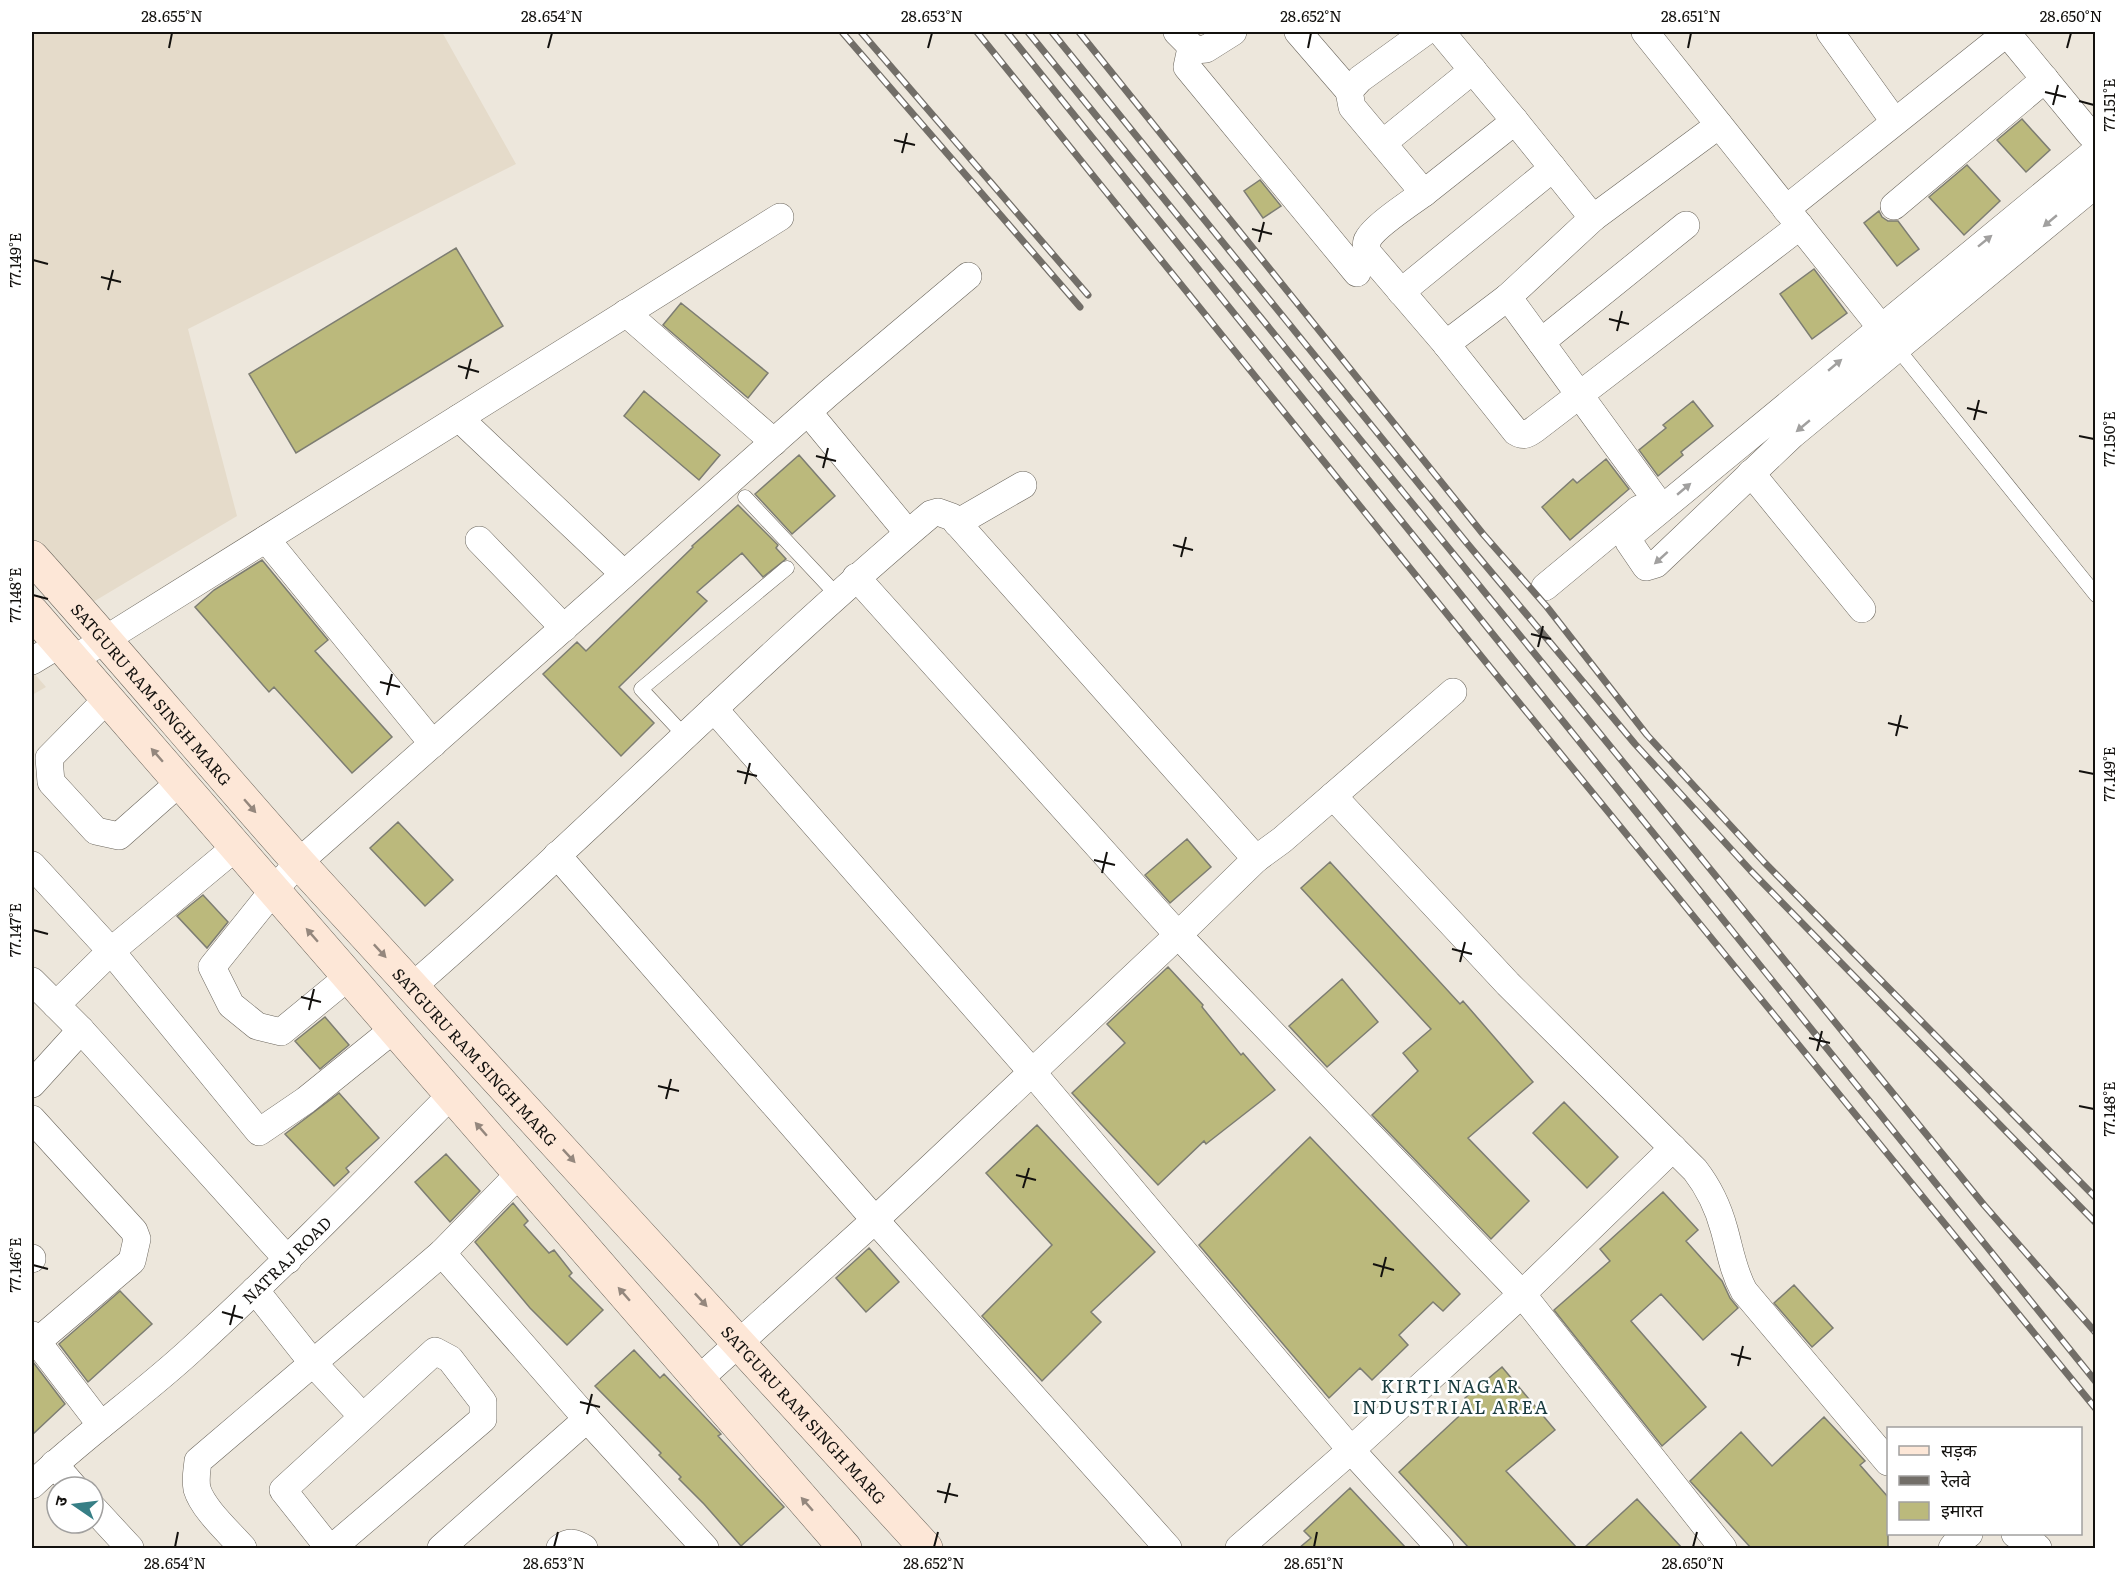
<svg xmlns="http://www.w3.org/2000/svg" width="2127" height="1580" viewBox="0 0 2127 1580" font-family="Literata,'Noto Sans Devanagari',serif">
<rect width="100%" height="100%" fill="#ede7dc"/>
<path fill="#e5dbca" d="M32 32H442L516 164 188 329 237 516 78 611 32 557Z
M32 671 46 687 32 695Z"/>
<path fill="#bbb97c" stroke="#7d7d72" stroke-width="1.5" d="M2022 119 2050 150 2026 172 1997 140Z
M1967 165 2000 201 1964 235 1929 197Z
M1260 180 1281 206 1263 218 1244 191Z
M1879 211 1882 217 1888 221H1898L1919 249 1897 266 1864 223Z
M456 248 503 326 296 453 249 374Z
M1814 269 1847 313 1812 339 1780 294Z
M681 303 768 373 748 398 663 325Z
M644 391 720 455 699 480 624 416Z
M1693 401 1713 426 1681 452 1683 455 1658 476 1639 450 1666 428 1663 425Z
M799 455 835 496 792 534 755 494Z
M1606 459 1629 489 1570 540 1542 507 1573 479 1577 483Z
M738 505 778 545 776 548 786 559 763 577 742 553 697 592 707 601 619 687 654 723 621 756 543 674 577 642 586 651 693 547 692 546Z
M262 560 328 640 315 651 392 737 352 773 274 687 269 692 195 607 214 590Z
M398 822 453 880 425 906 370 848Z
M1187 839 1211 867 1170 903 1145 875Z
M1330 862 1460 1004 1463 1001 1533 1082 1468 1138 1529 1201 1491 1239 1372 1115 1418 1071 1403 1053 1431 1029 1301 888Z
M203 895 228 922 207 948 177 916Z
M1168 967 1203 1005 1202 1007 1241 1055 1243 1053 1275 1090 1206 1144 1204 1141 1158 1185 1072 1093 1125 1043 1107 1024Z
M1342 979 1378 1022 1327 1067 1289 1026Z
M325 1017 349 1045 320 1069 295 1041Z
M339 1093 379 1138 346 1168 349 1172 334 1186 285 1134Z
M1564 1102 1618 1157 1587 1188 1533 1133Z
M1037 1125 1155 1252 1091 1312 1101 1322 1042 1381 982 1316 1052 1245 986 1173Z
M1310 1137 1460 1294 1443 1311 1433 1302 1399 1335 1408 1345 1372 1380 1360 1368 1329 1398 1199 1245Z
M446 1154 480 1191 450 1222 415 1182Z
M1663 1192 1698 1230 1686 1241 1722 1281 1730 1298 1738 1308 1703 1340 1661 1294 1631 1321 1706 1407 1662 1446 1554 1310 1610 1261 1600 1249Z
M513 1203 528 1221 524 1225 549 1253 554 1250 572 1273 569 1276 603 1310 567 1345 530 1308 475 1242Z
M869 1248 899 1282 866 1312 836 1278Z
M1794 1285 1833 1328 1812 1347 1774 1303Z
M120 1291 152 1324 88 1382 59 1344Z
M634 1350 660 1378 664 1374 721 1434 718 1436 784 1507 741 1546 704 1504 679 1479 681 1477 659 1455 661 1453 595 1386Z
M33 1362 65 1404 32 1435V1363Z
M1502 1367 1555 1430 1506 1471 1577 1548H1469L1399 1472 1471 1405 1465 1398Z
M1824 1417 1865 1461 1860 1465 1888 1497V1548H1751L1690 1481 1741 1432 1772 1466Z
M1350 1488 1406 1548H1299L1311 1538 1304 1531Z
M1637 1499 1682 1548H1584Z"/>
<g fill="none" stroke-linecap="round" stroke-linejoin="round">
<g stroke="#6b665d" stroke-width="15">
<path id="lane" d="M1897 348 2096 595
M745 497 837 595
M685 736 641 689 787 568"/>
</g>
<g stroke="#6b665d" stroke-width="28">
<g id="street">
<path d="M1177 32 1195 50 1206 49 1233 32"/>
<path d="M1298 32 1349 91"/>
<path d="M1425 32 1360 79 1349 91 1352 107 1424 193C1410 203 1375 226 1368 239 1365 243 1367 249 1368 253L1446 344 1516 432C1524 437 1528 434 1535 429L1800 226"/>
<path d="M1441 32 1515 121"/>
<path d="M1645 32 1891 340"/>
<path d="M1830 32 1894 121"/>
<path d="M2006 32 2090 134"/>
<path d="M1191 48 1187 67 1357 273"/>
<path d="M1383 143 1473 70"/>
<path d="M2096 151 1630 535 1628 539 1629 542 1646 567 1656 564 1792 435 2096 184"/>
<path d="M1424 193 1515 121 1593 218 1719 125"/>
<path d="M1894 206 2045 79"/>
<path d="M1786 209 2008 32"/>
<path d="M1401 292 1553 168"/>
<path d="M1508 297 1593 218"/>
<path d="M626 313 774 442"/>
<path d="M1541 342 1686 225"/>
<path d="M1446 344 1508 297 1662 508"/>
<path d="M808 412 908 533"/>
<path d="M459 418 624 574"/>
<path d="M1751 473 1862 609"/>
<path d="M957 523 1023 485"/>
<path d="M266 539 433 744"/>
<path d="M479 540 564 628"/>
<path d="M856 577 1178 935 1522 1294 1723 1548"/>
<path d="M1545 587 1639 509"/>
<path d="M74 659 780 217"/>
<path d="M32 661 60 644"/>
<path d="M108 698 49 758 51 782 96 831 119 836 180 782"/>
<path d="M714 709 1032 1072 1351 1450 1440 1548"/>
<path d="M1333 796 1508 984 1695 1170C1709 1188 1718 1207 1724 1229 1730 1250 1733 1271 1744 1291L1888 1462"/>
<path d="M557 855 875 1220 1168 1548"/>
<path d="M1256 859 1282 840 1453 692"/>
<path d="M32 865 111 951 259 1132 306 1100 394 1029"/>
<path d="M348 977 281 1032 257 1026 231 1005 212 967 273 891 299 862 829 393 968 276"/>
<path d="M32 981 81 1030 288 1260"/>
<path d="M413 986C589 833 752 665 931 514L938 512 952 517 1256 859 1178 935 875 1220 699 1379"/>
<path d="M56 1005 111 951 236 847"/>
<path d="M32 1084 81 1030"/>
<path d="M32 1119 134 1231 137 1239 132 1261 32 1346"/>
<path d="M442 1253 587 1419 705 1548"/>
<path d="M32 1258V1259"/>
<path d="M255 1290 312 1362 362 1416"/>
<path d="M32 1335 101 1425"/>
<path d="M54 1464 74 1487"/>
<path id="s1" d="M32 1485C82 1437 140 1397 191 1350 281 1268 366 1181 451 1095"/>
<path d="M93 1508 130 1548"/>
<path d="M2015 1534 2028 1539 2038 1548"/>
<path d="M243 1548C229 1532 203 1509 197 1489 195 1479 197 1470 198 1461L442 1253 519 1174"/>
<path d="M329 1548 283 1490 435 1351 450 1359 483 1402V1419L332 1548"/>
<path d="M441 1548 587 1419"/>
<path d="M560 1548C569 1541 575 1542 584 1548"/>
<path d="M1239 1548 1351 1450 1522 1294 1673 1148"/>
<path d="M1952 1548 1956 1543 1969 1534"/>
</g>
</g>
<g stroke="#6b665d" stroke-width="34">
<g id="secondary">
<path id="s2" d="M32 557C123 658 210 763 301 865 508 1094 719 1319 926 1548"/>
<path d="M32 612 845 1548"/>
</g>
</g>
<use href="#lane" stroke="#fff" stroke-width="14"/>
<use href="#street" stroke="#fff" stroke-width="27"/>
<use href="#secondary" stroke="#fde7d7" stroke-width="33"/>
<g stroke="#726e68" stroke-width="7">
<path id="rail" d="M842 32 1080 307
M861 32 1088 295
M977 32 1489 666 2096 1409
M1007 32 2096 1382
M1028 32 1984 1205 2096 1333
M1052 32 1466 542 1635 744 1751 871 2096 1223
M1079 32 1483 534 1547 607 1647 735 1764 862 2096 1198"/>
</g>
<use href="#rail" stroke="#fff" stroke-width="4.5" stroke-dasharray="14" stroke-linecap="butt"/>
</g>
<defs><path id="oneway-solid" d="M-6-.8H1V-3.2L6.5 0L1 3.2V.8H-6Z" transform="scale(1.5)"/></defs>
<g fill="#a1a09f">
<use href="#oneway-solid" transform="translate(2050 221) rotate(140)"/>
<use href="#oneway-solid" transform="translate(1985 241) rotate(-39)"/>
<use href="#oneway-solid" transform="translate(1835 365) rotate(-40)"/>
<use href="#oneway-solid" transform="translate(1803 426) rotate(140)"/>
<use href="#oneway-solid" transform="translate(1684 489) rotate(-40)"/>
<use href="#oneway-solid" transform="translate(1661 558) rotate(138)"/>
</g>
<g fill="#94877d">
<use href="#oneway-solid" transform="translate(157 755) rotate(-131)"/>
<use href="#oneway-solid" transform="translate(250 806) rotate(49)"/>
<use href="#oneway-solid" transform="translate(312 935) rotate(-131)"/>
<use href="#oneway-solid" transform="translate(380 951) rotate(47)"/>
<use href="#oneway-solid" transform="translate(481 1129) rotate(-131)"/>
<use href="#oneway-solid" transform="translate(569 1156) rotate(47)"/>
<use href="#oneway-solid" transform="translate(624 1294) rotate(-131)"/>
<use href="#oneway-solid" transform="translate(701 1300) rotate(47)"/>
<use href="#oneway-solid" transform="translate(807 1504) rotate(-131)"/>
</g>
<path fill="none" stroke="#13110e" stroke-width="2" d="M169 48 172 33M548 48 552 33M928 48 932 33M1308 48 1311 33M1688 48 1691 33M2067 48 2071 33M2045 92 2066 97M2079 101 2094 105M2053 105 2058 85M894 140 915 145M902 153 907 133M1252 229 1272 234M1259 242 1264 222M33 260 48 264M101 277 121 282M108 290 113 270M1609 319 1629 324M1617 331 1622 311M458 366 479 372M466 379 471 359M1967 408 1987 413M1974 420 1979 400M2079 436 2094 439M816 456 836 461M823 468 828 448M1173 545 1193 550M1181 557 1186 537M33 595 48 599M1531 634 1551 639M1538 647 1543 626M380 682 400 687M387 695 392 674M1888 723 1908 728M1896 736 1901 715M737 771 757 776M2079 771 2094 774M745 784 750 763M1094 860 1115 865M1102 873 1107 852M33 930 48 934M1452 949 1472 954M1460 962 1465 942M301 997 321 1002M309 1010 314 989M1809 1038 1830 1043M1817 1051 1822 1031M658 1086 679 1091M666 1099 671 1079M2079 1106 2094 1109M1016 1175 1036 1180M1023 1188 1029 1168M1373 1264 1394 1270M33 1265 48 1269M1381 1277 1386 1257M222 1312 243 1318M230 1325 235 1305M1731 1354 1751 1359M1738 1366 1743 1346M580 1402 600 1407M587 1414 592 1394M937 1491 958 1496M945 1503 950 1483M175 1547 178 1532M554 1547 558 1532M934 1547 938 1532M1314 1547 1317 1532M1693 1547 1697 1532"/>
<g text-anchor="middle" dominant-baseline="central" stroke-width="5" stroke-linejoin="round" paint-order="stroke">
<g font-size="16" fill="#13110e" stroke="#fff">
<text stroke="none"><textPath href="#s2" startOffset="182">SATGURU RAM SINGH MARG</textPath></text>
<text stroke="none"><textPath href="#s2" startOffset="668">SATGURU RAM SINGH MARG</textPath></text>
<text stroke="none"><textPath href="#s1" startOffset="340">NATRAJ ROAD</textPath></text>
<text stroke="none"><textPath href="#s2" startOffset="1154">SATGURU RAM SINGH MARG</textPath></text>
</g>
<g font-size="18" letter-spacing="1.5" fill="#193b3e" stroke="#fff">
<text x="1451" y="1385">KIRTI NAGAR<tspan x="1451" dy="21">INDUSTRIAL AREA</tspan></text>
</g>
</g>
<rect width="2127" height="1580" fill="none" stroke="#ffffff" stroke-width="66"/>
<rect x="1887" y="1427" width="195" height="108" fill="#ffffff" stroke="#a1a09f" stroke-width="1.5"/>
<rect x="1899" y="1446" width="30" height="9" fill="#fde7d7" stroke="#a1a09f" stroke-width="1.5"/>
<text x="1941" y="1457" font-size="18" fill="#13110e">सड़क</text>
<rect x="1899" y="1476" width="30" height="9" fill="#726e68" stroke="#a1a09f" stroke-width="1.5"/>
<text x="1941" y="1487" font-size="18" fill="#13110e">रेलवे</text>
<rect x="1899" y="1502" width="30" height="18" fill="#bbb97c" stroke="#a1a09f" stroke-width="1.5"/>
<text x="1941" y="1517" font-size="18" fill="#13110e">इमारत</text>
<g transform="translate(75 1505) rotate(284)"><circle r="28" fill="#ffffff" stroke="#a1a09f" stroke-width="1.5"/>
<path d="M0-4.5L10 22L0 15L-10 22Z" fill="#377f86"/>
<text y="-9" font-size="16" font-weight="bold" text-anchor="middle" fill="#13110e">उ</text>
</g>
<rect x="33" y="33" width="2061" height="1514" fill="none" stroke="#13110e" stroke-width="2"/>
<g font-size="15" text-anchor="middle" fill="#13110e">
<text x="172" y="22">28.655°N</text>
<text x="552" y="22">28.654°N</text>
<text x="932" y="22">28.653°N</text>
<text x="1311" y="22">28.652°N</text>
<text x="1691" y="22">28.651°N</text>
<text x="2071" y="22">28.650°N</text>
<text transform="translate(2110 105) rotate(-90)" y="5">77.151°E</text>
<text transform="translate(16 260) rotate(-90)" y="5">77.149°E</text>
<text transform="translate(2110 439) rotate(-90)" y="5">77.150°E</text>
<text transform="translate(16 595) rotate(-90)" y="5">77.148°E</text>
<text transform="translate(2110 774) rotate(-90)" y="5">77.149°E</text>
<text transform="translate(16 930) rotate(-90)" y="5">77.147°E</text>
<text transform="translate(2110 1109) rotate(-90)" y="5">77.148°E</text>
<text transform="translate(16 1265) rotate(-90)" y="5">77.146°E</text>
<text x="175" y="1569">28.654°N</text>
<text x="554" y="1569">28.653°N</text>
<text x="934" y="1569">28.652°N</text>
<text x="1314" y="1569">28.651°N</text>
<text x="1693" y="1569">28.650°N</text>
</g>
</svg>
